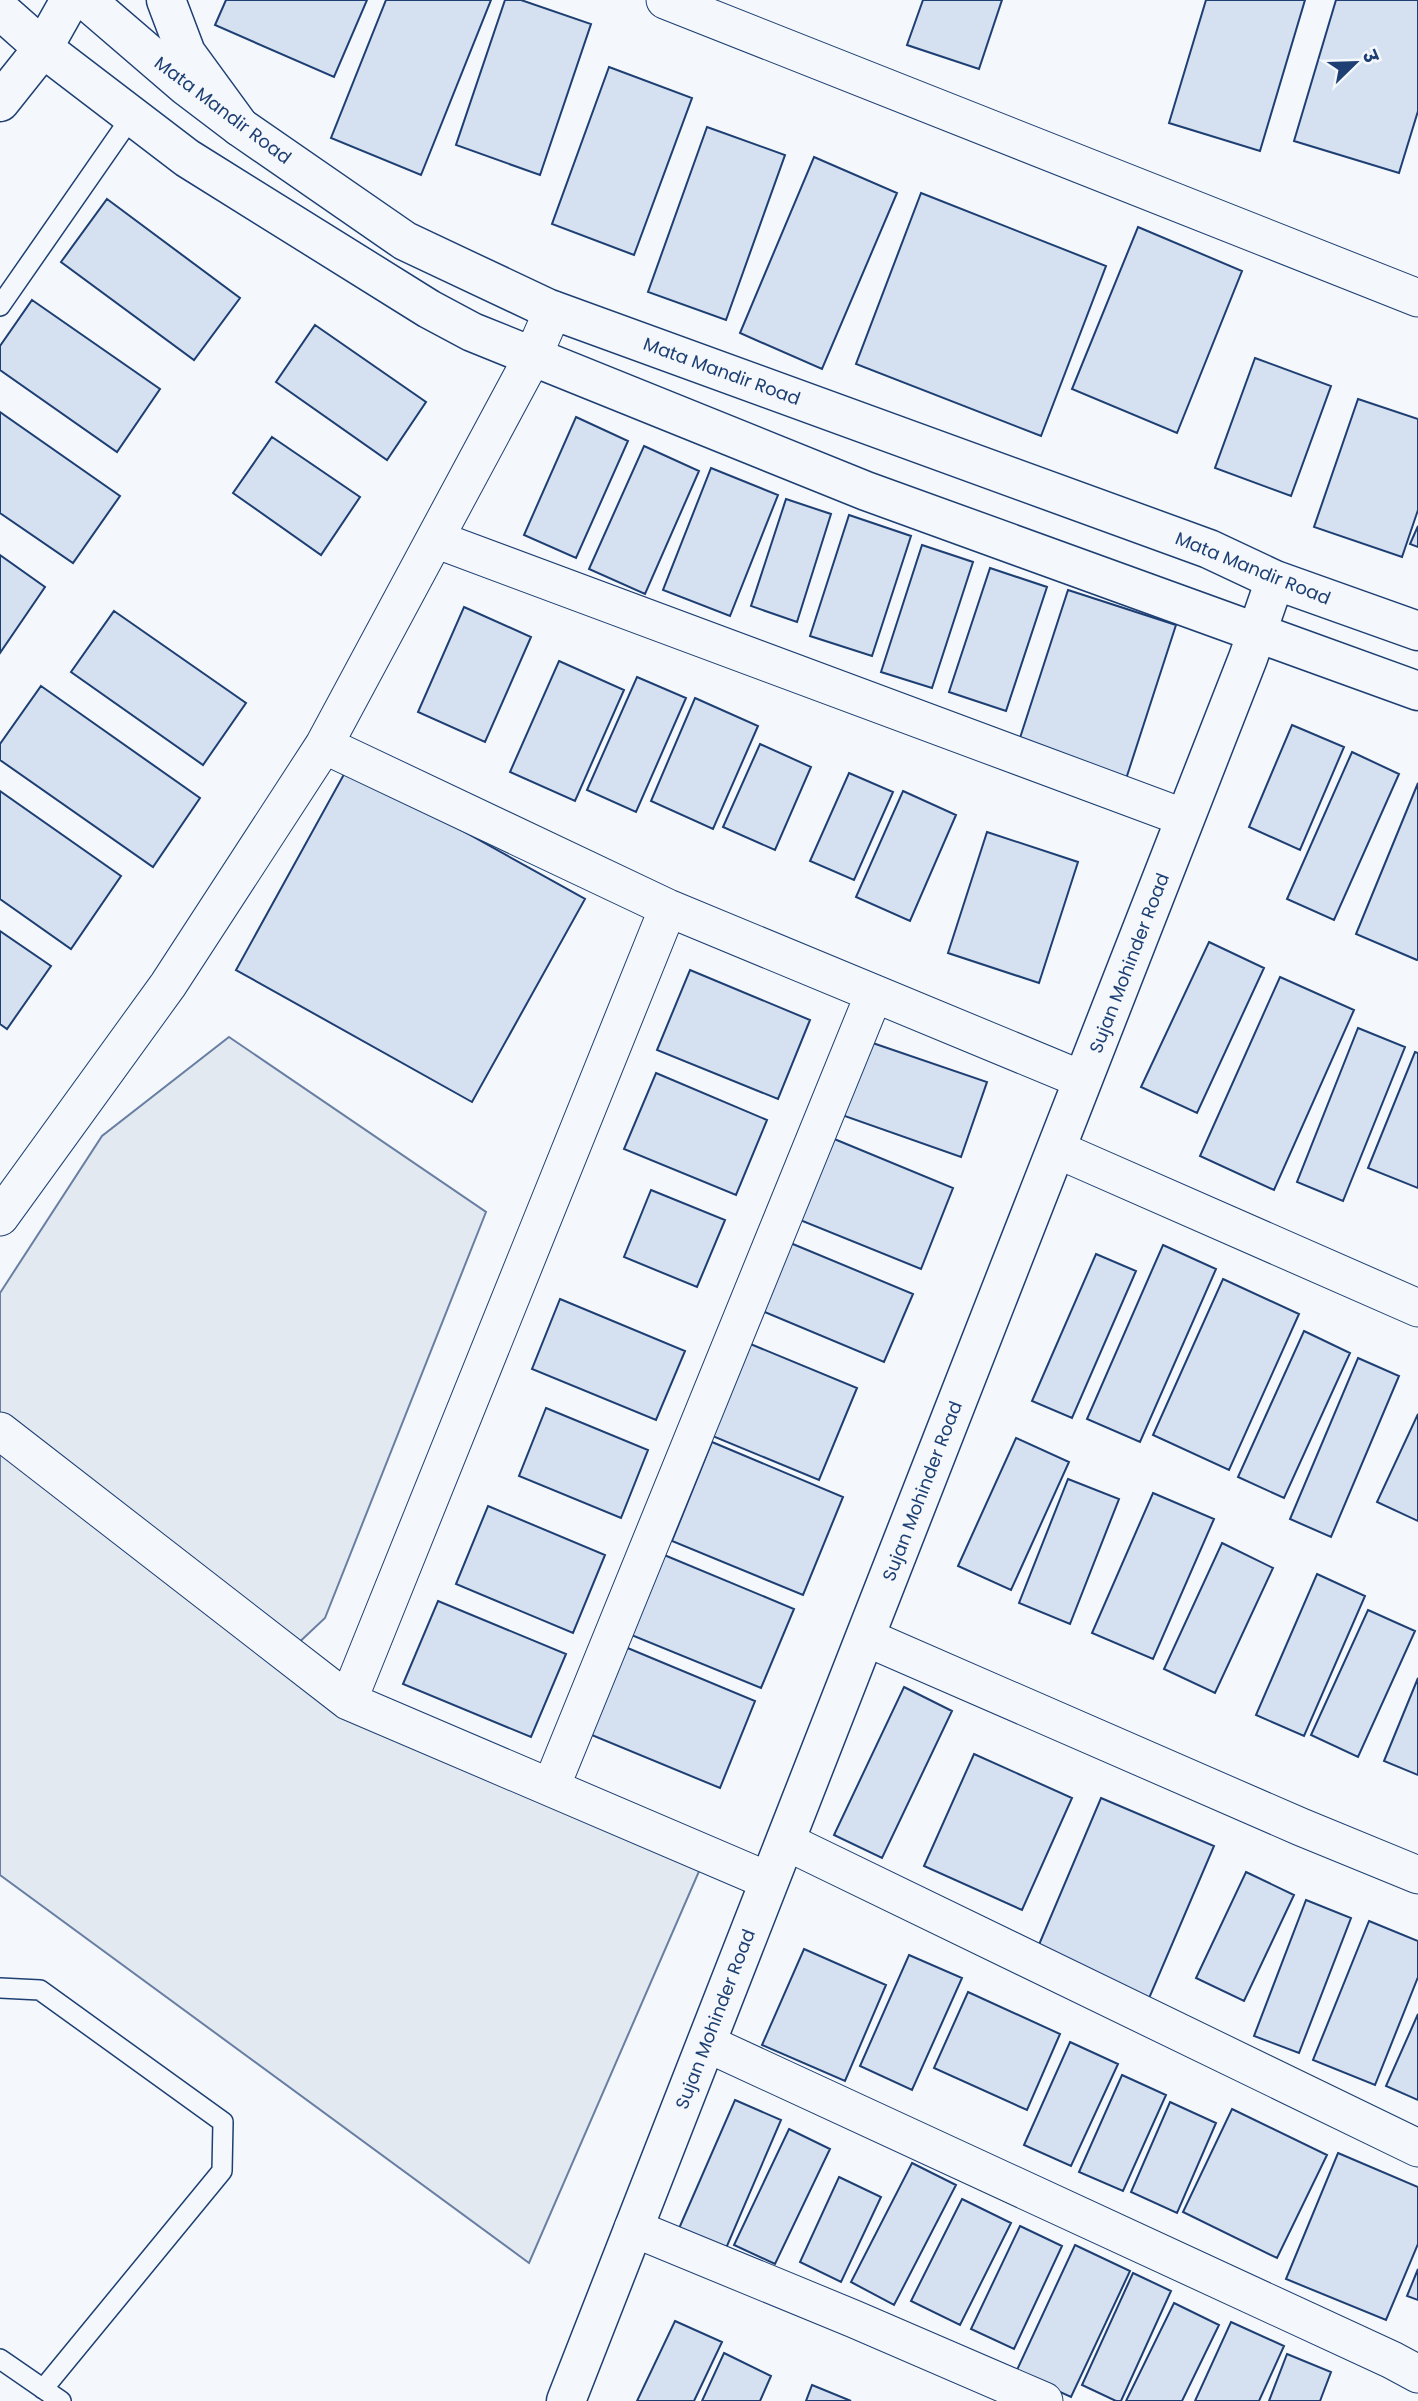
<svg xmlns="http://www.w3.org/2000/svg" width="1418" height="2401" viewBox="0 0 1418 2401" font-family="Poppins,'Noto Sans Devanagari',sans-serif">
<rect width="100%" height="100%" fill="#f4f7fb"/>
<path fill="#e3e9f0" stroke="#687fa3" stroke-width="2" d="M229 1037 486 1212 325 1618 291 1650 362 1700 710 1846 529 2263 0 1875V1293L102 1136Z"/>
<path fill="#d5e0f0" stroke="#1d3f73" stroke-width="2" d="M226 0H367L334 77 215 25Z
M386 0H491L421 175 331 138Z
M505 0H521L591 24 540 175 456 145Z
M923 0H1002L979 69 907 45Z
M1206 0H1305L1260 151 1169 123Z
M1336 0H1418V111L1399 173 1294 141Z
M609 67 692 98 634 255 552 224Z
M707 127 785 155 726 320 648 292Z
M814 157 897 193 822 369 740 333Z
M921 193 1106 266 1041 436 856 364Z
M107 199 240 298 194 360 61 262Z
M1138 227 1242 271 1177 433 1072 389Z
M32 300 160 389 117 452 0 370V346Z
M315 325 426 402 387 460 276 382Z
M1255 358 1331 386 1291 496 1215 468Z
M1358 399 1418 419V510L1402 557 1314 527Z
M0 412 120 496 73 563 0 513Z
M576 417 628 441 576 558 524 535Z
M272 437 360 497 321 555 233 493Z
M644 446 699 471 645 594 589 569Z
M711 468 778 495 730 616 663 590Z
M786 499 831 514 797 622 751 606Z
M849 515 911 536 872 656 810 636Z
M1418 526V547L1410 544Z
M922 545 973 562 932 688 881 672Z
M0 555 45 587 0 653Z
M990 568 1047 587 1006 711 949 692Z
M1068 590 1176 625 1126 779 1018 744Z
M464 607 531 637 485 742 418 712Z
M114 611 246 703 203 765 71 672Z
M559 661 624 690 575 801 510 772Z
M637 677 686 698 636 812 587 790Z
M41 686 200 798 153 867 0 760V744Z
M695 698 758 726 713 829 651 801Z
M1292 725 1344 747 1300 850 1249 827Z
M760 744 811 767 775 850 723 827Z
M1352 752 1399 774 1334 920 1287 899Z
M348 767 585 899 472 1102 236 970Z
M849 773 893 792 854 880 810 861Z
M1418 783V959L1417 960 1356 934Z
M0 791 121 876 71 949 0 899Z
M903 791 956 815 910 921 856 897Z
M987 832 1078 862 1039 983 948 953Z
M0 931 51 966 7 1029 0 1024Z
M1209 942 1264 968 1197 1113 1141 1087Z
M690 970 810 1020 778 1099 657 1050Z
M1280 977 1354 1010 1274 1190 1200 1156Z
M1358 1028 1405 1047 1343 1201 1297 1182Z
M861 1039 987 1082 961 1157 836 1113Z
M1415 1052 1418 1053V1188L1368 1168Z
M656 1073 767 1120 736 1195 624 1149Z
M827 1136 953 1188 921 1269 795 1218Z
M651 1190 725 1220 697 1287 624 1257Z
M788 1242 913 1294 884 1362 760 1310Z
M1163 1245 1216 1269 1140 1442 1087 1419Z
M1096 1254 1136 1271 1072 1418 1032 1401Z
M1223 1279 1299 1314 1229 1470 1153 1435Z
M560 1299 685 1351 656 1420 532 1369Z
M1304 1331 1350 1353 1284 1498 1238 1477Z
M736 1338 857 1388 819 1480 698 1430Z
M1358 1358 1399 1376 1331 1537 1290 1519Z
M546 1408 648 1450 621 1518 519 1476Z
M1418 1414V1521L1377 1502Z
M1016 1438 1069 1462 1011 1590 958 1566Z
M712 1442 843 1497 803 1595 672 1541Z
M1068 1479 1119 1499 1070 1624 1019 1603Z
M1153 1493 1214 1519 1153 1659 1092 1633Z
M488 1506 605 1555 573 1633 456 1584Z
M1222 1543 1273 1568 1215 1693 1164 1669Z
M657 1552 794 1609 761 1688 624 1632Z
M1317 1574 1365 1596 1304 1736 1256 1715Z
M438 1601 566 1654 531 1737 403 1684Z
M1368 1610 1415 1631 1358 1757 1311 1735Z
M618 1644 755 1701 720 1788 582 1731Z
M1418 1678V1775L1384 1761Z
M904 1687 952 1711 882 1858 834 1835Z
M974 1754 1072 1798 1022 1910 924 1866Z
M1101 1798 1214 1846 1147 2003 1035 1954Z
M1246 1872 1294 1895 1244 2001 1196 1978Z
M1306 1900 1351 1918 1299 2053 1254 2036Z
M1369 1921 1418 1941V1977L1375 2085 1313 2060Z
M804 1949 886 1985 845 2081 762 2045Z
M909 1955 962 1978 912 2090 860 2066Z
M968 1992 1060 2034 1027 2110 934 2068Z
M1418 2014V2100L1386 2086Z
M1070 2042 1118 2064 1071 2166 1024 2145Z
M1122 2075 1166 2095 1123 2191 1079 2172Z
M735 2100 781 2120 724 2253 677 2233Z
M1170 2102 1216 2123 1177 2213 1131 2192Z
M1232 2109 1327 2155 1277 2258 1183 2212Z
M789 2129 830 2149 775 2264 734 2245Z
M1338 2153 1418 2187V2244L1386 2320 1286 2279Z
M912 2163 956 2185 894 2305 851 2282Z
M839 2177 881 2197 841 2282 800 2262Z
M962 2199 1011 2223 960 2325 911 2301Z
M1020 2226 1062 2246 1014 2349 971 2329Z
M1075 2245 1130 2271 1071 2397 1016 2372Z
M1418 2269V2300L1407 2296Z
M1133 2273 1171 2291 1121 2401H1116L1082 2385Z
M1174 2303 1219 2325 1182 2401H1126Z
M675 2321 722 2342 694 2401H637Z
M1231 2322 1284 2346 1259 2401H1195Z
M724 2353 771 2376 760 2401H702Z
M1287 2354 1331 2372 1320 2401H1269Z
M812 2385 851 2401H806Z"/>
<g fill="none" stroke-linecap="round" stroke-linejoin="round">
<g stroke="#1d3f73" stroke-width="22">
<path id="lane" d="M0 306 132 116
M0 1988 40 1990 223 2122 222 2171 43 2389
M0 2359 61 2401"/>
</g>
<g stroke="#1d3f73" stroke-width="39">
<path id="street" d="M665 0 1418 298
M435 539 1185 818
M324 745 668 908 1083 1080
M1056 1149 1418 1308
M0 1217 168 985 324 745 533 356 553 310
M0 1431 348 1701 769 1881
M865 1637 1301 1827 1418 1875
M348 1701 668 908
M551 1787 874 994
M785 1841 1418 2148
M706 2043 1392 2360 1418 2374
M633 2228 854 2319 1044 2401"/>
</g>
<g stroke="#1d3f73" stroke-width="41">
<path id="secondary" d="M86 0 186 86 240 127 405 241 547 308 1209 549 1275 580 1418 631
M0 10 43 48 187 158 429 309 472 332 866 491 1418 691
M566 2401 1248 658 1275 580"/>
</g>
<g stroke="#1d3f73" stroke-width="41">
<path id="highway" d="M166 0 186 53 240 127
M0 102 43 48 70 0"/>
</g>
<use href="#lane" stroke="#f4f7fb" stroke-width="19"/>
<use href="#street" stroke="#f4f7fb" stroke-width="37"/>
<use href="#secondary" stroke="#f4f7fb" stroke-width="38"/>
<use href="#highway" stroke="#f4f7fb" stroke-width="38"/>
</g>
<g text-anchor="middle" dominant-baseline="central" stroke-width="5" stroke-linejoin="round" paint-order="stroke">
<g font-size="18" fill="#1d3f73" stroke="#f4f7fb">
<text transform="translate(223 110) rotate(37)">Mata Mandir Road</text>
<text transform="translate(722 371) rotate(20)">Mata Mandir Road</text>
<text transform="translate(1253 568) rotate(22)">Mata Mandir Road</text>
<text transform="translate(1129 963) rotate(-69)">Sujan Mohinder Road</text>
<text transform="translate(922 1491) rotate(-69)">Sujan Mohinder Road</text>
<text transform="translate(715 2019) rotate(-69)">Sujan Mohinder Road</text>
</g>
</g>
<g transform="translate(1355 63) rotate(67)" stroke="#f4f7fb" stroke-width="5" paint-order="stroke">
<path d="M0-5L12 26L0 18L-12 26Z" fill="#1d3f73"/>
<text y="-10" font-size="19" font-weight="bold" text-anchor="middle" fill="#1d3f73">उ</text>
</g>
</svg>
